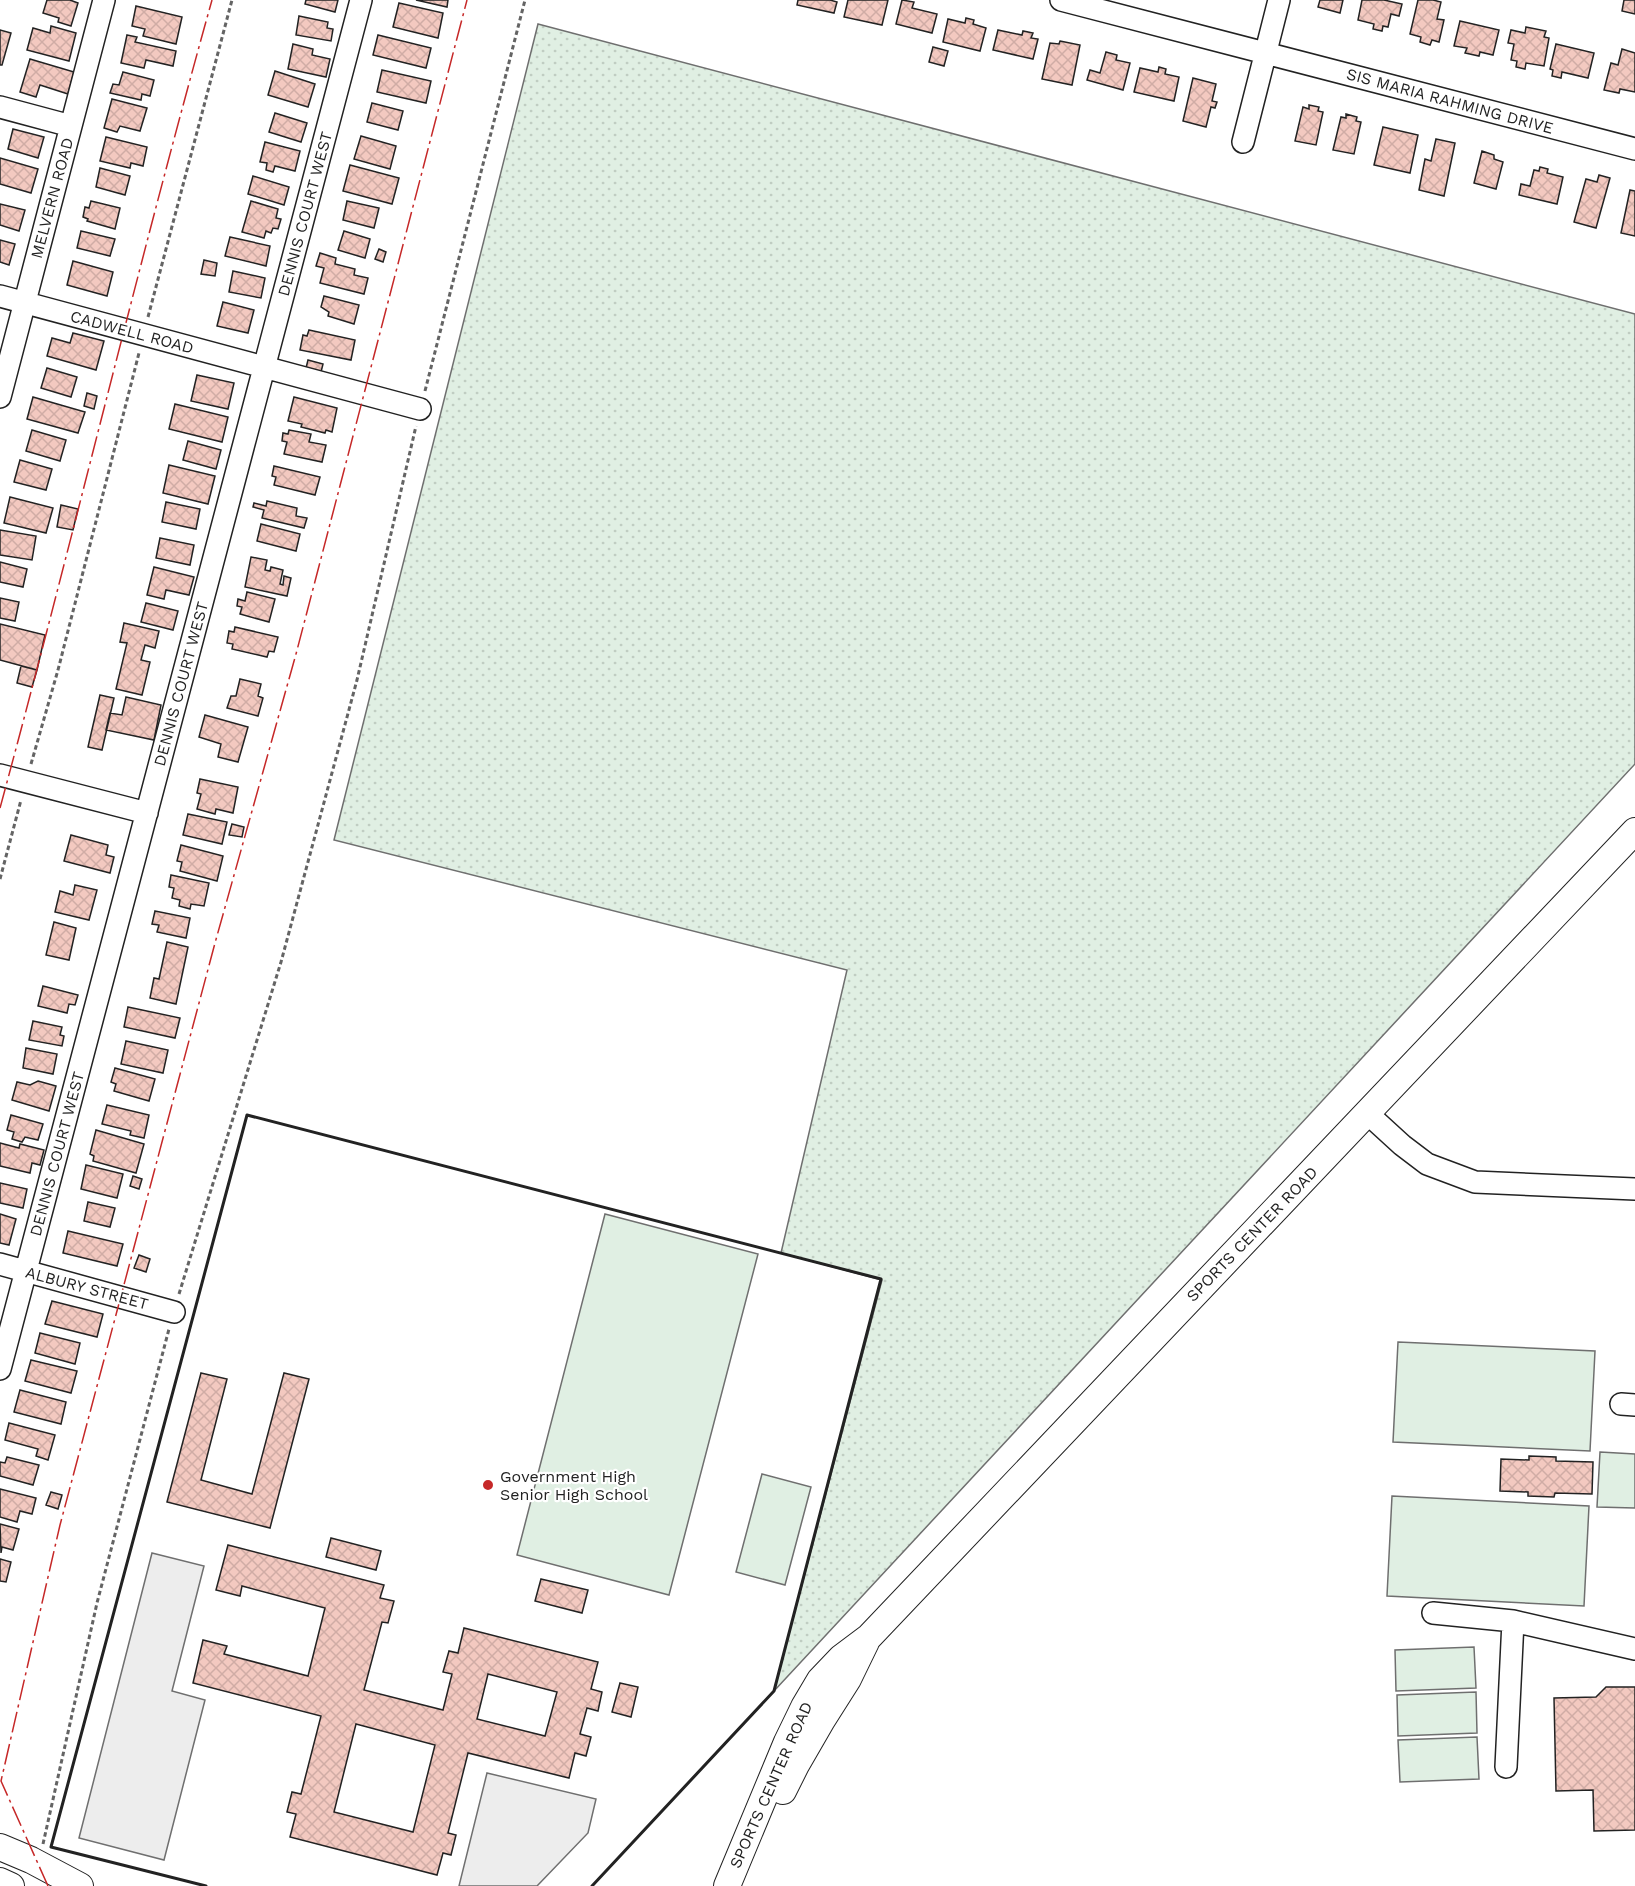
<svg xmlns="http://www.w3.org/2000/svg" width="1635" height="1886" viewBox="0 0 1635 1886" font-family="'Work Sans',sans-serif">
<defs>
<pattern id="grass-dots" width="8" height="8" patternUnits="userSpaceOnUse" patternTransform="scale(1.5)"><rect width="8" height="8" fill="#e0efe3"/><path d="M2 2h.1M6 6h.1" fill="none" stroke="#c0cdc2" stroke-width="1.8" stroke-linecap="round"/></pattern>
<pattern id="building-cross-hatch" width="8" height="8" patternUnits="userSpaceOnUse" patternTransform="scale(1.5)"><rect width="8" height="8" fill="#f3c9c0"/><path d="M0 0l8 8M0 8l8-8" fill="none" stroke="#d0aca5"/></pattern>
</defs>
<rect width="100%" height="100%" fill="#fff"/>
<path fill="url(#grass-dots)" stroke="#6f6f6f" stroke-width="1.5" d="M538 24 1635 314V764L774 1691 882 1280 781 1253 847 970 334 840Z"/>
<path fill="#e0efe3" stroke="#6f6f6f" stroke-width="1.5" d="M605 1214 758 1254 669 1595 517 1555Z
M1398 1342 1595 1351 1590 1451 1393 1442Z
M1600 1452 1635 1454V1508L1597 1507Z
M762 1474 811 1487 785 1585 736 1572Z
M1392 1496 1589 1506 1584 1606 1387 1596Z
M1474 1647 1476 1688 1396 1691 1395 1650Z
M1476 1692 1477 1733 1398 1736 1397 1695Z
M1477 1737 1479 1779 1400 1782 1398 1740Z"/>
<path fill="#ededed" stroke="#6f6f6f" stroke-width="1.5" d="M152 1553 204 1566 172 1691 205 1700 164 1860 79 1838Z
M487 1773 596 1799 588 1833 537 1886H459Z"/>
<path fill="url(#building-cross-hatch)" stroke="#222" stroke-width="1.5" fill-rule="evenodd" d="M47 0H70L78 3 71 26 58 22 59 18 43 13Z
M306 0H338L335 12 305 4Z
M416 0H448L447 7Z
M798 0H830L837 2 834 13 797 5Z
M848 0H888L882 25 844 17Z
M902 0 914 2 912 8 937 14 932 33 896 24Z
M1320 0H1343L1340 13 1318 7Z
M1362 0H1384L1402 4 1399 16 1391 14 1388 27 1383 26 1382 31 1373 29 1374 24 1358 20Z
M1418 0H1433L1441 2 1437 19 1444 20 1439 42 1432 40 1430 45 1420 42 1421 37 1410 34Z
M1624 0H1635V14L1622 11Z
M399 3 443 13 438 38 393 27Z
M136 6 182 17 176 44 143 36 145 29 132 26Z
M299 16 328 22 327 28 333 29 331 41 296 35Z
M966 18 974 20 973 24 986 28 980 51 943 42 948 19 965 23Z
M1460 21 1499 30 1493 55 1480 52 1479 56 1465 53 1467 48 1454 46Z
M51 26 76 33 69 61 27 50 33 28 50 33Z
M1526 27 1546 31 1544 37 1549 38 1544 66 1526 63 1525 69 1516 67 1517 61 1511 60 1514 44 1508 43 1511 30 1525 33Z
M0 30 11 33 2 65H0Z
M998 30 1022 35 1023 31 1033 33 1031 38 1038 39 1033 59 993 50Z
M127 35 137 37 135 42 176 51 173 66 146 60 144 68 121 63Z
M378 35 431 48 426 68 373 55Z
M1060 41 1080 45 1072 85 1042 79 1050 43 1059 44Z
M293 44 313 49 312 55 330 59 326 77 288 69Z
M1556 44 1594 53 1588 78 1562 72 1561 78 1552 76 1553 70 1550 69Z
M933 47 948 51 944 66 929 62Z
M1622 49 1635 53V92L1620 89 1619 93 1604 90 1611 63 1618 65Z
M1106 52 1117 55 1116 60 1130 63 1123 90 1087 80 1090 70 1100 73Z
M30 59 74 72 68 94 40 85 36 97 20 92Z
M1159 67 1166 69 1165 74 1179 77 1174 101 1134 92 1140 68 1158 72Z
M382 70 431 81 426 103 377 92Z
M275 71 315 84 308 107 268 95Z
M123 72 154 80 150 96 142 94 141 100 110 93 113 84 119 85Z
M1193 78 1216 84 1212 101 1217 102 1215 108 1211 107 1206 127 1183 121Z
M112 99 147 108 140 131 120 126 117 132 104 128Z
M372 103 403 111 398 130 367 122Z
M1309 105 1319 107 1318 111 1323 112 1316 145 1295 141 1303 107 1309 109Z
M275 113 307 123 301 142 269 132Z
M1346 114 1357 117 1356 121 1361 122 1354 154 1333 150 1341 117 1346 118Z
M1383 127 1418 135 1410 173 1374 165Z
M13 129 44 137 38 158 8 149Z
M361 136 396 146 390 169 354 159Z
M106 137 147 147 143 166 131 163 130 168 100 161Z
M1436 139 1455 143 1444 196 1419 190 1425 159 1431 161Z
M265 142 300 151 295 171 275 166 273 172 266 170 267 163 260 162Z
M1482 151 1494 155V159L1503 162 1496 189 1474 183Z
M0 158 38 169 31 193 0 184Z
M350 165 399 178 392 204 343 191Z
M1540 167 1548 169 1547 173 1563 177 1557 204 1519 195 1521 184 1530 186 1534 170 1539 171Z
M100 168 130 176 125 195 96 187Z
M1599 175 1610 178 1596 228 1574 222 1586 179 1597 182Z
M253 176 289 187 284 205 248 194Z
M1630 190 1635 191V236L1621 233Z
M91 201 120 208 115 229 87 221 88 219 83 217 85 207 89 208Z
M251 201 278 209 276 218 281 219 278 229 273 228 271 233 266 231 264 238 242 232Z
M347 201 379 208 374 228 343 220Z
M0 204 25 210 19 231 0 225Z
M81 231 115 239 110 256 77 248Z
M344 231 370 239 365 258 338 250Z
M230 237 270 246 266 266 225 256Z
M0 240 15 244 9 265 0 262Z
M379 249 386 252 383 262 375 259Z
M320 253 336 258 335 264 355 269 354 275 368 278 364 294 320 283 324 268 316 266Z
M204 260 217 263 215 276 201 274Z
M73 261 113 272 107 296 67 285Z
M233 271 265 278 261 298 229 292Z
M324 296 359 305 354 324 328 316 329 312 321 307Z
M223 302 254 310 248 333 217 326Z
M309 330 355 340 351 360 300 350 303 335 307 336Z
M73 333 104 341 96 370 47 356 52 338 70 343Z
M308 360 323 364 319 380 304 376Z
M47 368 77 377 71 397 41 388Z
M197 375 234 383 228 409 191 401Z
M87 393 97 396 94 409 84 406Z
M33 397 85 412 78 433 27 419Z
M294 397 337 408 332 432 326 430 325 433 301 427 302 424 288 421Z
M175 404 228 417 222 442 169 429Z
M32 430 66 440 60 461 26 451Z
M289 430 311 434 309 442 326 445 322 462 284 454 287 442 282 441 283 433 288 434Z
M188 441 221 450 216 469 183 460Z
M20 460 52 469 46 490 14 482Z
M169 465 215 476 208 504 163 493Z
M274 466 320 477 315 495 274 485 276 477 272 476Z
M10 497 53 508 46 533 4 523Z
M267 501 297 508 296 516 307 518 304 528 262 518 264 510 253 507 254 503 266 506Z
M166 502 200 509 196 529 162 522Z
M61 505 78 509 73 530 57 527Z
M261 524 300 534 296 551 257 541Z
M0 530 36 536 32 560 0 555Z
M160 538 194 545 190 565 156 558Z
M251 557 267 560 265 570 270 571 271 567 283 570 280 584 283 585 284 576 291 578 287 596 245 587Z
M0 562 27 569 23 587 0 582Z
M154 567 194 577 189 595 166 590 164 599 147 595Z
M247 592 275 599 269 622 240 614 242 607 237 606 238 599 245 601Z
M0 598 19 602 15 621 0 618Z
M146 603 178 611 173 630 141 622Z
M124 623 159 631 155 648 145 645 141 660 150 662 142 695 116 689 127 643 120 642Z
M0 624 45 635 37 670 0 660Z
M235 627 278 637 274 652 269 651 267 657 232 649 233 644 227 643 229 631 234 632Z
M21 666 37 670 32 687 17 683Z
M240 679 261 684 258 696 263 698 258 716 227 708 231 696H236Z
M100 695 114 698 102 750 88 747Z
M126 697 161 705 154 740 106 730 110 713 122 715Z
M205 715 248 727 238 762 218 757 221 744 199 737Z
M200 779 238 787 233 813 216 809 215 814 197 809 201 794 197 793Z
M188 814 227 822 222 844 183 835Z
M232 824 244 827 242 837 229 835Z
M71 835 108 845 106 855 114 857 110 873 64 861Z
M181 845 223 856 217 881 180 871 182 862 177 861Z
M171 875 209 883 204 906 191 904 190 909 179 906 180 900 172 898 174 888 169 887Z
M75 885 97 890 89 920 55 912 60 891 73 895Z
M155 911 190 918 186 938 157 932 159 925 152 924Z
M54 922 76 928 69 960 46 955Z
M167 942 188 947 176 1004 150 998 154 978 159 979Z
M43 986 78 995 75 1005 69 1004 67 1013 38 1006Z
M128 1007 180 1018 175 1038 124 1027Z
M33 1021 62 1027 60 1035 64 1036 62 1046 29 1040Z
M126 1041 168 1050 163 1073 121 1064Z
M26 1048 57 1054 53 1074 23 1068Z
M115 1068 155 1079 149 1101 114 1091 116 1084 111 1082Z
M38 1081 56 1086 49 1111 12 1100 17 1082 30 1085Z
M107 1105 149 1115 144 1138 130 1135 131 1131 102 1124Z
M11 1115 43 1124 38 1140 25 1137 22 1142 12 1139 14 1132 7 1130Z
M96 1130 144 1144 136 1173 93 1161 94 1156 90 1154Z
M0 1143 19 1148 20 1144 44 1150 40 1165 32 1163 30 1173 0 1166Z
M86 1165 123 1174 117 1198 81 1189Z
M133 1176 142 1179 139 1189 130 1186Z
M0 1183 27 1189 23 1208 0 1203Z
M88 1202 115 1208 110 1227 84 1221Z
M0 1214 16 1219 9 1245 0 1243Z
M68 1231 123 1244 117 1266 63 1253Z
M139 1255 150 1259 146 1272 134 1268Z
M52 1301 103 1314 97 1337 45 1324Z
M40 1333 80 1343 75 1364 35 1353Z
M31 1360 77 1371 71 1393 25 1381Z
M201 1373 227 1379 201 1480 252 1494 284 1373 309 1379 270 1528 167 1502Z
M20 1390 66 1402 61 1424 14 1412Z
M9 1423 55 1435 48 1460 36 1456 38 1449 5 1440Z
M1529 1456 1556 1457V1461L1593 1462 1592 1494 1555 1493 1554 1497 1528 1496V1492L1500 1491 1501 1459 1529 1460Z
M7 1457 39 1465 33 1485 0 1476V1462L5 1463Z
M0 1489 36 1498 32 1514 20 1511 17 1522 0 1517Z
M51 1492 62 1495 58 1509 46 1505Z
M0 1524 19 1529 13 1550 2 1547 1 1553Z
M331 1538 381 1551 376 1570 326 1557Z
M228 1545 384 1585 380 1598 394 1601 388 1623 382 1622 364 1690 443 1710 452 1674 443 1672 449 1651 458 1653 464 1628 598 1662 591 1689 602 1692 598 1711 587 1708 580 1734 591 1737 586 1756 575 1753 569 1778 468 1753 448 1833 456 1835 451 1855 443 1853 437 1875 290 1837 296 1814 287 1812 292 1792 301 1794 321 1716 193 1683 203 1640 227 1646 224 1654 308 1676 325 1608 242 1586 240 1596 216 1590ZM488 1674 557 1692 545 1736 477 1719ZM356 1724 435 1745 413 1832 334 1812Z
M0 1559 11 1562 6 1582 0 1581Z
M541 1579 588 1590 582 1613 535 1601Z
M620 1683 638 1687 631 1717 612 1712Z
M1606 1687H1635V1830L1594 1831 1593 1790 1556 1791 1554 1698 1596 1697Z"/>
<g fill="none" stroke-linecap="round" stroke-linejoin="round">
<g stroke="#222" stroke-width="24">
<path id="minor" d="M1061 0 1635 149
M0 107 71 126
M1243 142 1279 0
M0 296 420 409
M0 397 104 0
M0 775 147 813
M1367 1113 1402 1145 1427 1164 1475 1182 1635 1189
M0 1264 174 1312
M0 1369 361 0
M1621 1404 1635 1405
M1433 1613 1513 1621 1635 1649
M1506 1767 1513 1621"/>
</g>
<g stroke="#222" stroke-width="28">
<path id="major" d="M783 1791 796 1765 822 1720 848 1679 866 1642
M0 1847 31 1860 80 1886
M0 1881 11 1886
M727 1886 787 1742 804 1707 820 1680 841 1658 869 1637 1635 831"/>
</g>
<path stroke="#646464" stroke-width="3" stroke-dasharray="4.5 3" stroke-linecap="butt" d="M148 317 232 0
M425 391 525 0
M31 764 58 670 139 353
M0 879 21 800
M179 1294 281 962 357 680 416 426
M43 1844 97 1603 169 1329"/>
<use href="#minor" stroke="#fff" stroke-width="21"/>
<use href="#major" stroke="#fff" stroke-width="26"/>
<path stroke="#222" stroke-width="3" d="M206 1886 51 1847 247 1115 881 1279 774 1691 592 1886"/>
<path stroke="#c62828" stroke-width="1.5" stroke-dasharray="21 4.5 3 4.5" stroke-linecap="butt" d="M0 808C73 539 137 268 212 0
M48 1886 1 1781 60 1525 215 943 296 654 467 0"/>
</g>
<circle fill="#c62828" stroke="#fff" stroke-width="2" cx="488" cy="1485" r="6"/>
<g text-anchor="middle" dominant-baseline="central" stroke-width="4.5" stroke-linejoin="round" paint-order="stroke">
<g font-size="16" fill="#222" stroke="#fff">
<text transform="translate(1450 101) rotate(15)">SIS MARIA RAHMING DRIVE</text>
<text transform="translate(52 198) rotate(-75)">MELVERN ROAD</text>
<text transform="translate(305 214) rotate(-75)">DENNIS COURT WEST</text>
<text transform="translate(132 332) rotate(15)">CADWELL ROAD</text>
<text transform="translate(181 684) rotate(-75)">DENNIS COURT WEST</text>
<text transform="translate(57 1154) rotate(-75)">DENNIS COURT WEST</text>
<text transform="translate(1252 1234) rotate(-46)">SPORTS CENTER ROAD</text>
<text transform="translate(87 1288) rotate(15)">ALBURY STREET</text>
<text transform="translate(771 1785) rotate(-66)">SPORTS CENTER ROAD</text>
</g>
<g font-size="16" fill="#222" stroke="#fff" text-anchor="start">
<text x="500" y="1476">Government High<tspan x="500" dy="18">Senior High School</tspan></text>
</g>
</g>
</svg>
